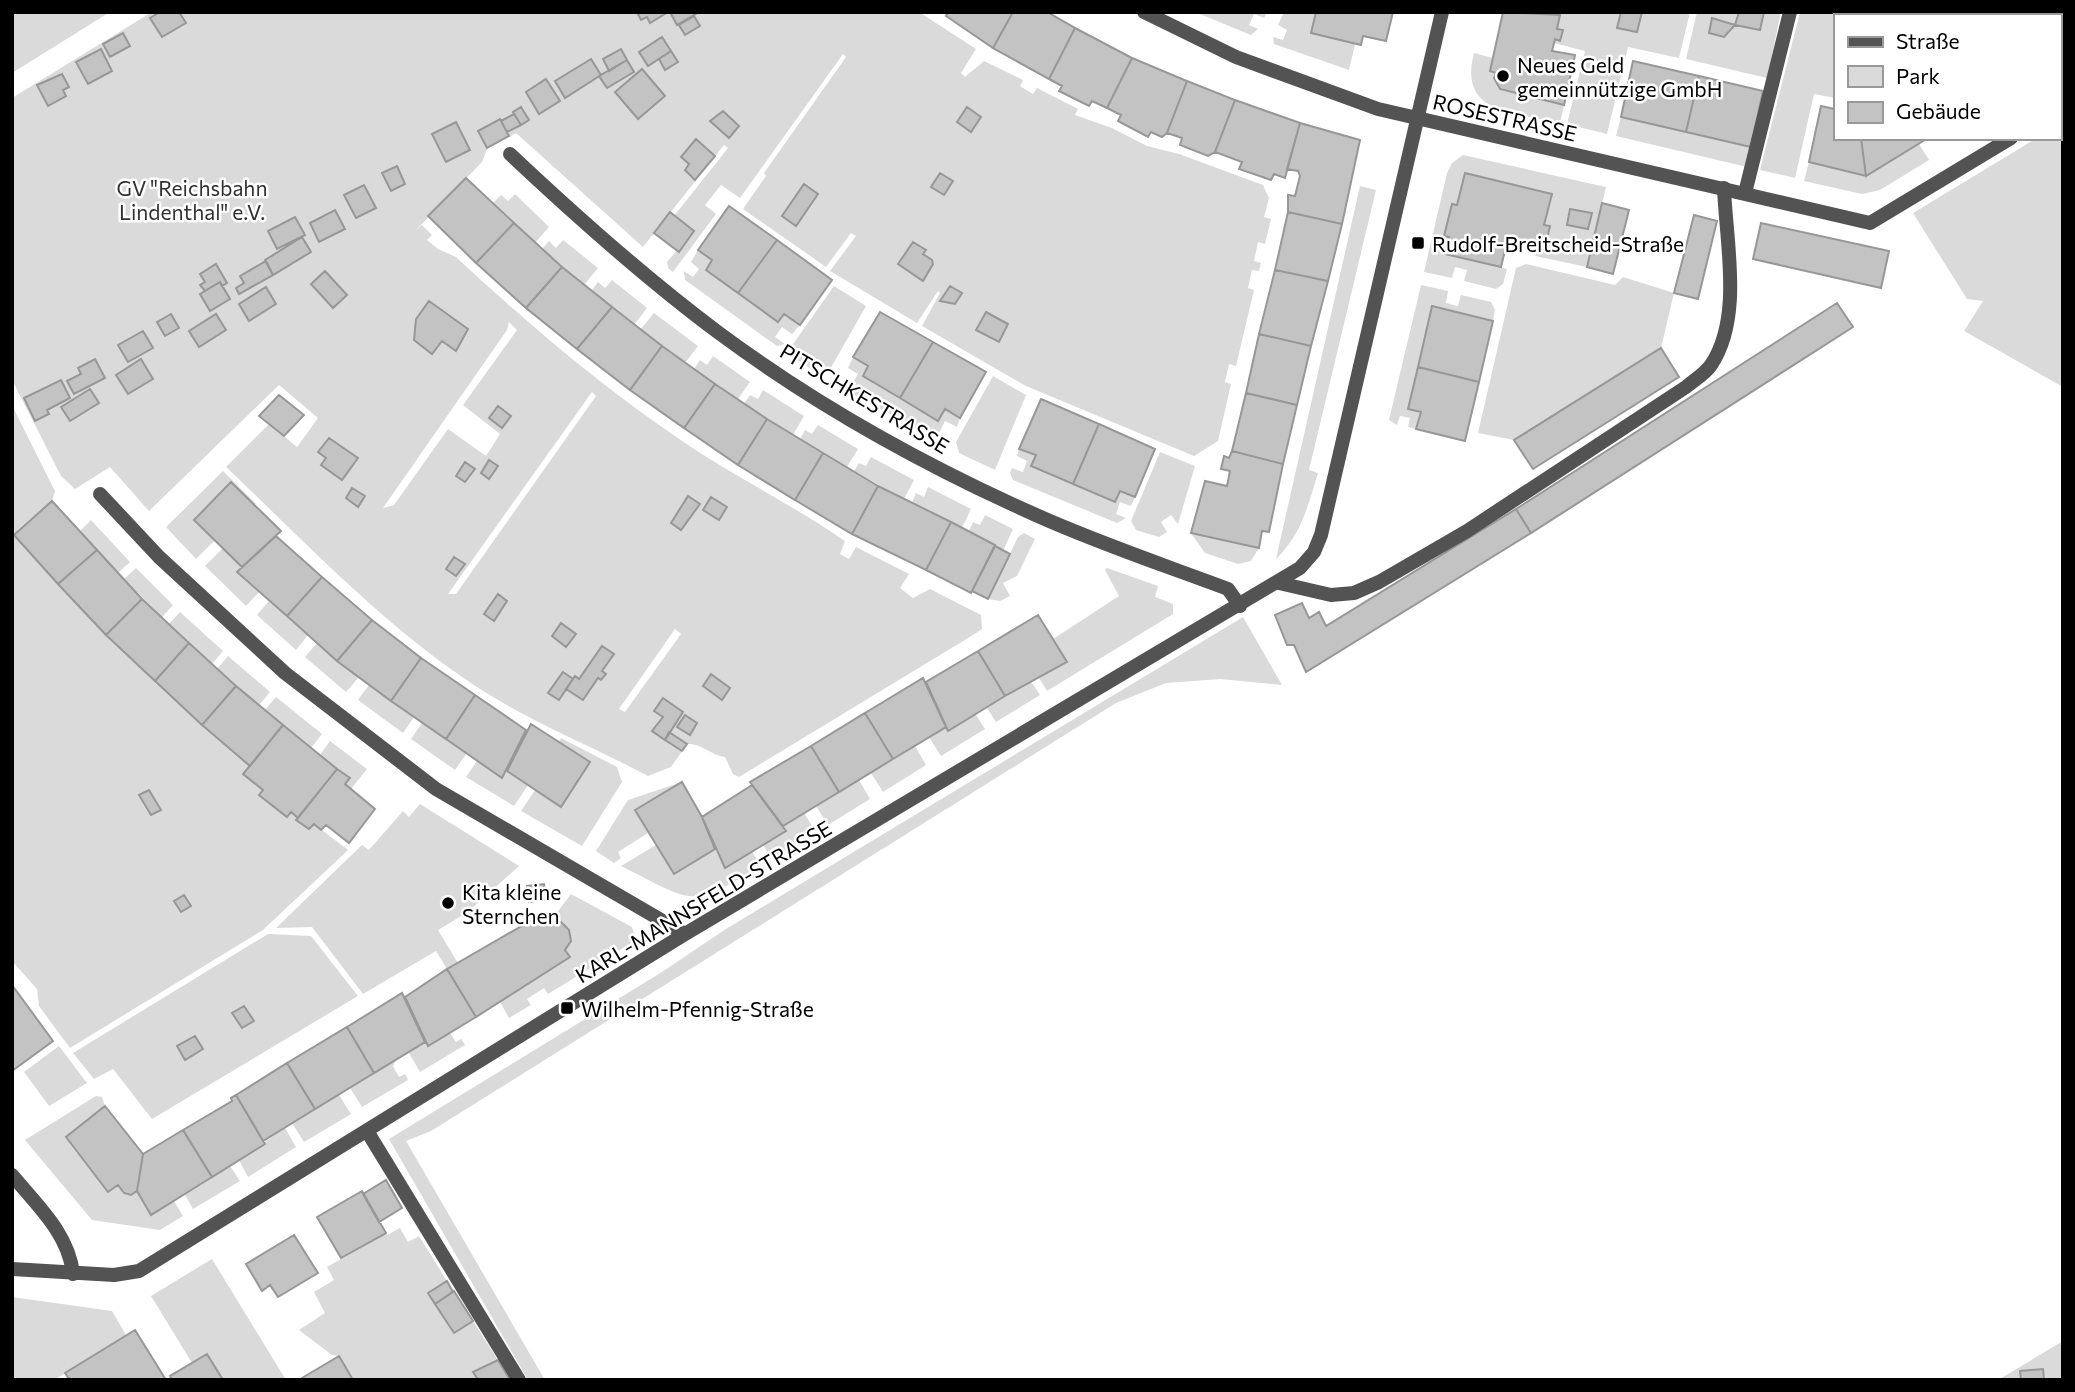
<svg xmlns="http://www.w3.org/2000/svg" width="2075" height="1392" viewBox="0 0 2075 1392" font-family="Commissioner,sans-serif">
<rect width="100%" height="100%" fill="#fff"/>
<path fill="#dadada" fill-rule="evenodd" d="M12 12H110L12 73Z
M152 12H919L976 49 961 73 965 77 984 61 1023 80 1020 86 1033 94 1037 88 1078 109 1075 115 1112 128 1147 146 1179 154 1263 185 1269 198 1264 217 1271 219 1265 244 1258 242 1254 261 1261 263 1259 271 1252 270 1248 288 1254 290 1236 366 1229 364 1225 382 1231 384 1218 441 1194 456 1026 386 922 326 940 293 938 291 917 323 830 271 856 236 851 233 826 267 743 209 766 176 764 173 846 57 843 54 740 198 721 185 705 205 716 214 673 272 668 268 667 262 694 231 674 216 728 148 724 145 643 247 516 133 487 149 482 162 415 231 422 225 432 235 427 240 438 249 456 257C530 326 607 391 691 447 741 480 796 507 845 541L840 554 849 559 856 547 909 574 900 588 913 598 930 589 981 615 982 629 973 635 739 777 733 774 725 757C710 755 702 743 687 744L671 767 648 776C603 752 555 732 510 707 402 646 315 551 226 467L269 424 297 447 318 418 279 385 149 511 110 467 75 489 61 476 12 380V98ZM509 322 517 330 463 405 500 434 486 456 448 429 394 505 383 508 507 330ZM592 392 596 396 456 594H448ZM329 438 357 458 342 480 321 465 326 458 318 452ZM675 629 681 634 625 712 619 709Z
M1195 12H1267L1264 18 1254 14 1249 25 1258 29 1251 35Z
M1284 12H1316L1311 33 1355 44 1349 70 1274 44 1273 37 1283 40 1287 30 1278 25Z
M1547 12H1690L1679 58 1628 47 1607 134 1567 124 1585 51 1554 43 1555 39 1560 40 1563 31 1557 29 1560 16Z
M1697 12H1781L1767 78 1686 59Z
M1800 12H1976L1970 16H1835V98L1814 94 1795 178 1760 170Z
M1474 53 1493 58 1490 71 1496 73 1494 79 1500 89 1564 105 1560 123C1514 112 1458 115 1474 53Z
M1621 117 1751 147 1747 167 1616 136Z
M2063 123V387L1964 331 1983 301 1967 299 1913 213 2037 138H2059V125Z
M1919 144 1929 160 1880 190 1862 194 1804 181 1809 162 1866 176Z
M1463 155 1606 187 1587 267 1535 256 1542 238 1547 239 1550 226 1544 225 1551 194 1465 173 1457 205 1452 204 1444 235 1449 237 1445 254 1507 269 1503 284 1496 289 1464 281 1467 270 1455 267 1452 278 1424 272 1447 173 1452 163Z
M1360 186 1376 190 1309 470 1318 473C1308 506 1301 535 1276 559Z
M515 194 549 227 535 243 493 203 501 195 508 201Z
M563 240 598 268 584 285 542 249 549 241 556 248Z
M698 250 712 260 706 270 777 322 784 314 800 325 792 334 782 327 775 337 785 344 777 346 685 280 684 271 693 277 699 269 691 262Z
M1526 264 1615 285 1623 277 1674 293 1661 348 1514 440 1478 433 1516 268Z
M612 280 647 308 634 325 592 290 598 282 605 288Z
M1421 285 1448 291 1446 303 1458 306 1461 295 1491 302 1495 310 1493 321 1432 307 1409 409 1421 412 1416 429 1408 427 1410 418 1400 416 1397 425 1389 420Z
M834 286 866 306 829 371 818 374 792 356 791 347Z
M654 313 698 346 685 363 640 330Z
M713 356 750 382 738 399 694 369 700 360 707 365Z
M853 357 868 366 863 377 938 421 945 409 960 418 957 427 945 421 936 439 847 391 844 380 852 384 858 374 848 368Z
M993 376 1026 395 995 470 959 453 956 442Z
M763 390 804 416 793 435 744 404 750 395 758 399Z
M12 405 55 491 52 501 15 535 106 635 250 766 263 790 260 795 287 817 291 812 309 829 314 824 348 850 263 930 70 1048 39 1006 37 989 12 961Z
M818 425 858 449 847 467 800 439 805 430 812 434Z
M1019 449 1036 455 1032 466 1114 502 1120 491 1135 497 1131 506 1120 502 1116 514 1126 518 1117 523 1013 480 1010 473 1012 468 1023 472 1027 461 1017 456Z
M1160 452 1195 466 1178 524 1171 515 1161 522 1167 532 1159 537 1136 530 1131 521Z
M871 457 914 480 904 499 854 471 859 463 866 466Z
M223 471 256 504 195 520 215 540 196 559 166 527Z
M928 487 971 509 962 528 912 503 916 493 924 497Z
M985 515 1013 529 1003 551 969 531 973 522 980 525Z
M91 520 130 562 118 573 80 531Z
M1024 533 1035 539 1017 576 1003 583 1010 596 1000 601 988 599 1018 537Z
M1191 533 1259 548 1251 561 1238 564 1205 553Z
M223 548 242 567 237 572 259 592 246 606 205 566Z
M136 568 173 605 162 617 124 579Z
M1107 568 1158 586 1155 597 1173 604V614L1047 691 1039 678 1067 662 1053 639 1119 596 1105 570Z
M269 601 308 635 296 650 257 615Z
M180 612 223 651 212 664 169 624Z
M1243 617 1282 685 1220 679 1166 683 1116 703 431 1131 406 1141 545 1380H528L389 1139 662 972 726 929Z
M317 643 359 677 346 692 305 657Z
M228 656 270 692 259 705 217 669Z
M1027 683H1032L1040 695 996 722 987 708Z
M369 685 414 717 403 733 358 700Z
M276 697 322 734 311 748 265 710Z
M976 715 985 729 941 756 929 737 946 727 949 731Z
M422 723 467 753 455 770 411 739Z
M561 738 617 767 622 782 582 846 521 811 535 790 561 807 590 763 559 742Z
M330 741 367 769 351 789 345 784 349 778 320 755Z
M915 746 926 765 883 792 871 773Z
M477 761 502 777 507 771 528 785 514 806 466 777Z
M859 780 870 799 828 825 816 806Z
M682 782 635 809 648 833 618 852 621 858 614 863 596 851 628 800Z
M420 804 519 866 468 912 438 930 458 963 447 969 436 951 363 994 312 927 276 928 362 845 369 850 403 811 409 817Z
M804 813 816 832 772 858 763 845 786 831 783 826Z
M656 845 674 874 715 849 725 867 752 852 761 865C689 911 694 902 621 866Z
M571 894 632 927 635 938 633 942 548 994 544 988 527 999 531 1005 509 1018 500 1002 569 958 565 950 571 941 569 930 561 922H550Z
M268 934 311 936 358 996 152 1119 113 1069 94 1079 73 1053Z
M450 1033 456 1042 461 1039 465 1045 420 1072 409 1053 425 1042 428 1046Z
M59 1046 87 1083 49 1106 24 1072Z
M396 1060 393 1066 399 1077 405 1074 408 1080 362 1107 350 1088Z
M339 1095 351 1114 304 1142 292 1123Z
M96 1096 102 1097 105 1106 67 1137 108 1192 118 1185 125 1193 131 1195 137 1191 151 1215 174 1201 183 1216 160 1230 92 1220 25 1140Z
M285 1128 296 1147 248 1177 239 1160Z
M230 1166 240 1181 193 1209 185 1195Z
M400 1228 408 1242 419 1236 447 1281 428 1293 453 1332 473 1321 498 1360 473 1372 478 1380H353L339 1356 332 1355 299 1330 325 1313 314 1292 334 1280 327 1267 386 1233 387 1235Z
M212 1259 286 1380H223L207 1354 192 1363 151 1296Z
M12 1297 112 1311 126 1335 54 1380H12Z
M2063 1341V1380H1998Z"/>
<path fill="#c3c3c3" stroke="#979797" stroke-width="2" d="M160 12H179L186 23 162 37 150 18Z
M637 12H668L650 23 647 17 641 20Z
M670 12H699L677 25Z
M948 12H1013L993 48 946 16Z
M1013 12H1047L1075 28 1049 79 993 48Z
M1316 12H1393L1386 41 1363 36 1361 45 1311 33Z
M1503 12 1560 15 1557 29 1563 30 1560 41 1555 39 1552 51 1575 55 1564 105 1500 89 1494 78 1496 73 1490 71Z
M1621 12H1642L1637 32 1617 28Z
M1739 12H1764L1760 30 1735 25Z
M2018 12H2063V57L2059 59V16H2020Z
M694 16 700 26 685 35 679 25Z
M1712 18 1735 25 1724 37 1709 33Z
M1075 28 1132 58 1107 108 1092 101 1089 106 1059 91 1062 86 1049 79Z
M123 33 130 46 110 57 103 44Z
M662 37 671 51 648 66 639 52Z
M101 49 112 71 88 84 76 62Z
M621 49 627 60 609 71 603 59Z
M671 51 678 62 665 70 659 59Z
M1132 58 1187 81 1167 133 1162 137 1151 132 1148 137 1118 121 1121 115 1107 108Z
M591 59 601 75 565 98 555 81Z
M627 60 634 72 607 88 599 76Z
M1633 61 1699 76 1686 132 1621 117Z
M642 69 665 96 638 119 615 92Z
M62 74 69 87 63 90 66 96 48 106 37 85Z
M1699 76 1763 91 1751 147 1686 132Z
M546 79 560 101 539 114 526 92Z
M1187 81 1235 100 1215 152 1208 156 1180 145 1182 138 1167 133Z
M1235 100 1300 123 1285 178 1274 174 1271 180 1239 169 1242 162 1215 152Z
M1821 106 1835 109V138H1861L1866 176 1809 162Z
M521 107 529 120 521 125 513 112Z
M967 107 981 117 971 132 957 122Z
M723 111 739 126 729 138 710 121Z
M514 114 521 125 507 132 501 121Z
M500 119 509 136 487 148 478 131Z
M456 122 470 150 446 162 432 134Z
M1300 123 1360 140 1342 224 1288 212V195L1295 196 1300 176 1298 171 1287 169Z
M1861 138H1928L1866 176Z
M696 139 715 156 695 180 685 170 689 164 681 157Z
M397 166 405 184 391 191 382 173Z
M940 173 953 181 944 195 931 187Z
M1465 173 1552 194 1544 225 1550 226 1547 239 1542 238 1540 246 1508 238 1501 267 1445 254 1449 237 1444 236 1452 204 1457 205Z
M466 178 514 223 476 263 428 216Z
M804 184 818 194 796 226 782 216Z
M364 185 376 208 356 218 344 195Z
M1602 203 1629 210 1613 274 1587 267Z
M729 206 777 240 738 293 706 270 712 260 698 250Z
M1570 209 1592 213 1588 229 1567 225Z
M335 210 345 229 319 242 310 223Z
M670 212 694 231 679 252 654 233Z
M1288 212 1342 224 1328 281 1275 270Z
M1694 215 1717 221 1698 299 1674 293Z
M295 217 305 235 277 249 268 231Z
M514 223 562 267 526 308 476 263Z
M1761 223 1889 251 1881 288 1753 259Z
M302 237 311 252 273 275 265 260Z
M777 240 832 280 800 325 784 314 778 322 738 293Z
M913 242 926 250 923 254 932 260 933 264 923 281 898 264Z
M266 261 273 275 239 294 236 288 244 283 240 276Z
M216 264 227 283 222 286 220 282 205 291 200 285 205 282 200 274Z
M562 267 612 307 577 349 526 308Z
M1275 270 1328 281 1311 346 1259 334Z
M325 271 347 295 333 308 311 284Z
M220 282 230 299 210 311 200 294Z
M950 286 962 293 955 304 940 301Z
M266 287 276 304 249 321 239 304Z
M429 301 468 329 456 351 442 341 432 354 414 340 416 319Z
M1837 303 1853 327 1531 533 1516 509Z
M1432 306 1493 321 1479 382 1418 367Z
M612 307 662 346 630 390 577 349Z
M880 312 933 342 900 398 863 376 868 366 853 357Z
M986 312 1008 324 999 342 976 330Z
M171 314 179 328 165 336 157 322Z
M216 314 226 330 199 347 189 331Z
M143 331 153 348 128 362 118 345Z
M1259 334 1311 346 1297 405 1246 393Z
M933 342 986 372 960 418 945 409 938 421 900 398Z
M662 346 715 384 684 428 630 390Z
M1661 348 1679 377 1533 469 1514 440Z
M95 359 105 378 74 394 67 381 81 374 78 368Z
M141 359 153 379 128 394 116 375Z
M1418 367 1479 382 1465 441 1416 429 1421 412 1408 409Z
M61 380 70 398 47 410 49 414 35 421 24 398Z
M715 384 767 419 738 465 684 428Z
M90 389 99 403 70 421 61 407Z
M1246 393 1297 405 1283 464 1232 451Z
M279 395 304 415 284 436 259 416Z
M1041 399 1099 424 1073 484 1031 466 1036 455 1019 449Z
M498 406 511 416 502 428 489 418Z
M767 419 823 453 795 500 738 465Z
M1099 424 1155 449 1135 497 1120 491 1115 502 1073 484Z
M329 438 358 458 342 480 321 465 326 458 318 452Z
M1232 451 1283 464 1269 532 1262 531 1259 548 1191 533 1205 481 1227 486 1230 471 1221 469 1224 456 1229 458Z
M823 453 878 486 852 534 795 500Z
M489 460 498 466 489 479 481 473Z
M465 462 475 469 465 482 456 476Z
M231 482 281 531 242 567 194 520Z
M878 486 951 522 926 570 852 534Z
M352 488 365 496 358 507 346 498Z
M688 496 700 504 681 530 671 523Z
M711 497 727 507 719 520 703 510Z
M52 501 97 550 58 584 14 535Z
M1516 509 1531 533 1306 672 1294 645H1287L1275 615 1302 603 1309 618 1319 612 1326 626Z
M951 522 995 545 971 593 926 570Z
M276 536 322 577 287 616 237 572Z
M995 546 1010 554 988 599 972 591Z
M97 550 142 599 106 635 58 584Z
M454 557 465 564 456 576 446 569Z
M322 577 372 620 337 661 287 616Z
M498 594 507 601 494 621 484 614Z
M142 599 189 643 155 681 106 635Z
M1038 615 1067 662 1005 696 978 651Z
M372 620 421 658 391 701 337 661Z
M561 623 576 634 566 647 552 636Z
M189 643 236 686 202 725 155 681Z
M602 646 614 654 602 671 606 674 601 680 598 678 583 700 566 689 575 676 579 679Z
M978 651 1005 696 948 731 926 682Z
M421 658 475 695 446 739 391 701Z
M563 672 573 679 559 700 548 693Z
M711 674 730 688 722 700 703 686Z
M923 678 946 727 893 759 865 713Z
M236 686 283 725 250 766 202 725Z
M475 695 526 730 502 778 446 739Z
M663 698 683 712 665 740 652 731 663 717 654 711Z
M865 713 893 759 839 792 811 746Z
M685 715 697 723 690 735 677 727Z
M531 724 590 762 561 807 507 771Z
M283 725 337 769 298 818 291 812 287 817 259 795 263 790 243 774Z
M669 732 687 744 682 751 665 740Z
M811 746 839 792 783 826 750 782Z
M337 769 350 778 345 784 375 809 349 843 326 825 321 830 314 824 309 829 296 820Z
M682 782 702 817 715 849 674 874 635 810Z
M752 785 786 831 725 868 702 817Z
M149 790 161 810 151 815 139 795Z
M544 884 546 899 529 902 527 886Z
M184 895 191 906 181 912 174 901Z
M544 913 550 922H561L569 930 571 941 565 950 570 957 476 1017 447 969Z
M447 969 476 1017 428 1046 405 997Z
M12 985 53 1041 12 1071Z
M402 993 425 1042 374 1073 347 1027Z
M244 1006 254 1021 242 1028 232 1013Z
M347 1027 374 1073 315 1109 287 1063Z
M195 1036 203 1049 185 1060 177 1046Z
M287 1063 315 1109 263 1141 236 1095Z
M236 1095 265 1144 212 1177 183 1130 232 1101 231 1098Z
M105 1106 143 1154 137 1191 131 1195 124 1193 118 1185 108 1192 66 1137Z
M183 1130 212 1177 151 1215 137 1191 143 1154Z
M386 1180 402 1208 379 1222 363 1194Z
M362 1191 386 1233 341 1258 317 1217Z
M294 1235 318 1273 278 1297 270 1285 262 1291 246 1264Z
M447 1281 453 1292 435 1304 428 1293Z
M454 1291 473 1321 454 1333 435 1304Z
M135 1330 166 1380H70L65 1373Z
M207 1354 223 1380H172L170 1376Z
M339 1356 353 1380H299L307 1375Z
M498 1360 510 1380H478L473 1372Z
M2043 1369 2044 1380H2021L2020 1371Z"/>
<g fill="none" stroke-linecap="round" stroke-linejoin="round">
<path stroke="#535353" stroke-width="14" d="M1745 193 1790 12
M1279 583 1331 595 1354 593 1379 582 1467 531 1686 387C1694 380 1705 374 1711 365 1743 317 1726 243 1724 188
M367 1131 519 1380"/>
<path stroke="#535353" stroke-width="14" d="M1144 12 1236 57 1378 109 1870 223 2011 138
M2059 109 2063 107
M510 154C577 217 645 278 719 333 816 405 926 466 1036 515 1098 543 1164 565 1228 589L1240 606
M100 494 159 557 285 673 436 789 685 934
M12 1175C37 1205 69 1234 73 1274
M12 1269 114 1275 139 1271 685 934 1300 568 1314 552 1321 535 1442 12"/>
</g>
<g fill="#000" stroke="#fff" stroke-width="2.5">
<circle cx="1503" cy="76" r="7"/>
<rect x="1411" y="236" width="14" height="14" rx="3.5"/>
<circle cx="448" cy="903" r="7"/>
<rect x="560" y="1001" width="14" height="14" rx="3.5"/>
</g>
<g text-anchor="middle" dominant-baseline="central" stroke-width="5" stroke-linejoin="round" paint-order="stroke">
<g font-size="21" fill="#000" stroke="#fff" text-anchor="start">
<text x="1517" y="64">Neues Geld<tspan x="1517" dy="24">gemeinnützige GmbH</tspan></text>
<text x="1432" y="243">Rudolf-Breitscheid-Straße</text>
<text x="462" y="891">Kita kleine<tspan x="462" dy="24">Sternchen</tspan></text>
<text x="581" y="1008">Wilhelm-Pfennig-Straße</text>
</g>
<g font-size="21" fill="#000" stroke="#fff">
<text transform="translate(1505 117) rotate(13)">ROSESTRASSE</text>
<text transform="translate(865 398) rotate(31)">PITSCHKESTRASSE</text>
<text transform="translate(703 901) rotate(-31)">KARL-MANNSFELD-STRASSE</text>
</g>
<g font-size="21" fill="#313131" stroke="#fff">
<text x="192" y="187">GV "Reichsbahn<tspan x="192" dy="24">Lindenthal" e.V.</tspan></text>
</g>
</g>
<rect width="2075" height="1392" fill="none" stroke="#000000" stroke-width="28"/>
<rect x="1834" y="14" width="228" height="126" fill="#ffffff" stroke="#999999" stroke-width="2"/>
<rect x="1848" y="37" width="35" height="10" fill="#535353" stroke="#999999" stroke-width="2"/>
<text x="1896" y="49" font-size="21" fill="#000000">Straße</text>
<rect x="1848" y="66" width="35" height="21" fill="#dadada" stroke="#999999" stroke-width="2"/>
<text x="1896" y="84" font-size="21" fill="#000000">Park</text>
<rect x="1848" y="102" width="35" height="21" fill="#c3c3c3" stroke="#999999" stroke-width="2"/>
<text x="1896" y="119" font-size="21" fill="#000000">Gebäude</text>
</svg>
